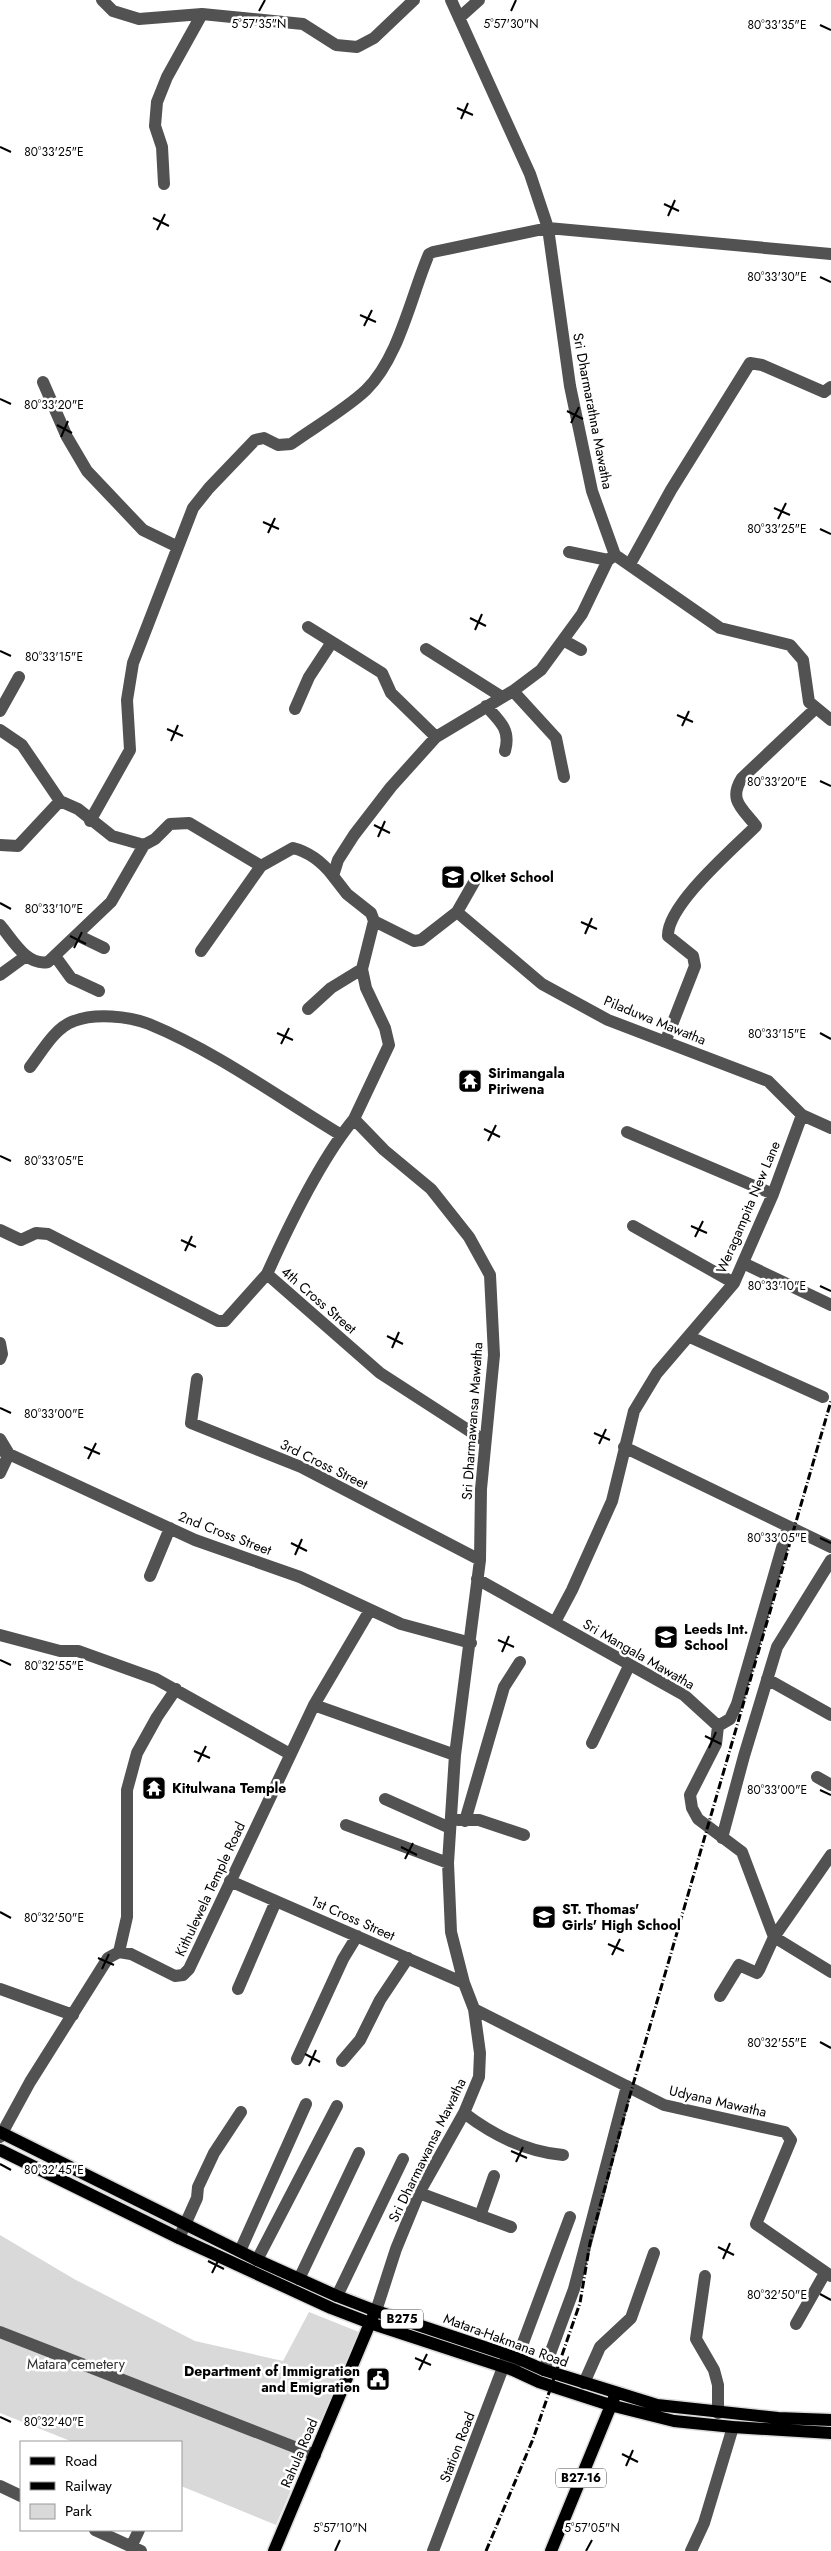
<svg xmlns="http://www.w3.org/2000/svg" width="831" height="2551" viewBox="0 0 831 2551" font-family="Jost,sans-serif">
<rect width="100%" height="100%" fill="#fff"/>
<path fill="#d9d9d9" d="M0 2235 74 2279 195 2341 283 2361 309 2312 359 2332 276 2525 181 2486V2442H73L0 2413Z"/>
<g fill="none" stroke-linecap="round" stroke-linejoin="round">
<g stroke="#dbdbdb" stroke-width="15">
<path id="major" d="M0 2132 257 2260 337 2296 376 2311 517 2358 544 2370 657 2405 778 2418 831 2420
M0 2150 179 2238 331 2308 370 2323 513 2370 539 2382 610 2405 674 2421 733 2427 831 2433
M274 2551 373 2316
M551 2551 614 2398"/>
</g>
<path stroke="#525252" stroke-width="12" d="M102 0 113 11 139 19 202 14 303 24 336 45 357 47 374 38 414 0
M451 0 530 174 548 228 570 386 592 491 615 555 720 628 790 645 803 660 809 702 831 720
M459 18 479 0
M164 184 162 147 155 126 157 102 167 77 202 14
M43 382 67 437 87 471 143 530 176 546
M569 552 608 560
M630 564 671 490 750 363 762 365 824 392 831 387
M308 627 382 673 391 693 436 737
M563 640 581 650
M426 649 502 697
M513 691 556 738 564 777
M486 706C500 721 511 730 505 751
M295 709 309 677 332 642
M0 711 19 677
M0 730 22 745 60 801 78 809 112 836 144 845 155 839 170 824 189 823 261 866
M90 821 130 750 127 700 133 663 193 508 209 488 255 440 264 438 278 445 291 444C313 428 346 409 366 390 399 358 411 296 429 254L433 252 548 228 831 254
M0 845 18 846 60 801
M457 912 477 877
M374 921 414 941 421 940 457 912 542 984 608 1020 768 1081 802 1115 831 1128
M0 925C13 940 26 966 48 962L111 902 144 845
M77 935 104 948
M201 951 261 866 293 848C309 852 323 863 333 876
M55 956 71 978 99 991
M0 975 26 956
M308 1009 331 988 362 969
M666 1040 695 966 693 956 668 936C667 905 734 848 756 826 742 808 728 800 742 778L815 709
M30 1067C41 1053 55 1027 74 1021 95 1013 128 1016 149 1024 217 1052 278 1097 341 1135
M627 1132 773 1194
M633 1226 734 1283
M0 1230 21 1240 36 1233 48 1234 218 1321H225L267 1274 380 1373 485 1441
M743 1263 831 1305
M267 1274C289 1225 320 1160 354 1119
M690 1337 823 1397
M0 1343 2 1354 0 1359
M197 1379 191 1423 301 1467 480 1560
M0 1439 9 1454 0 1473
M624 1447 831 1547
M0 1450 195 1540 300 1577 401 1624 471 1643
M150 1576 170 1528
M477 1579 684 1695 718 1726 716 1744 690 1795 692 1808 698 1819 742 1852 774 1937 831 1972
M555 1622 572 1590 612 1501 634 1411 657 1373 734 1283 773 1194 802 1115
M0 1635 60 1651H78L156 1679 290 1754
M767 1679 831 1715
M314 1705 455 1755
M718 1726 730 1719 737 1704 788 1527
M592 1743 629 1666
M817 1777 831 1785
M385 1799 450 1828
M458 1820H479L524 1835
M465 1821 504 1687 520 1662
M346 1825 448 1863
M722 1838 744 1756 777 1647 831 1560
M230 1881 464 1983
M119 1952 127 1917V1790L137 1753 157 1717 176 1689
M0 1989 73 2015
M238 1989 276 1901
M720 1996 739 1965 757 1973 759 1970 774 1937 831 1855
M474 2009 664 2105 785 2132 791 2140 756 2224 831 2276
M297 2059 343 1959 357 1936
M342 2061 360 2040 380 2000 408 1958
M464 2113C493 2135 527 2152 563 2155
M0 2137 30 2082 108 1958 119 1952 131 1954 175 1976 183 1975 189 1969 314 1705 370 1610
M419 2193 511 2227
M480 2216 494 2176
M179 2238 197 2198 198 2187 214 2153 241 2112
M240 2251 306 2104
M257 2260 337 2106
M705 2276 696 2339 714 2370 718 2385V2413
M299 2279 359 2153
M337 2296 403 2159
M376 2311 396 2249 419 2193 464 2113 479 2077 480 2053 474 2009 464 1983 451 1932 448 1863 455 1755 480 1560 481 1489 494 1355 490 1275 469 1237 431 1189 384 1150 354 1119 389 1045 385 1028 366 988 362 969 374 921 371 913 347 894 333 876 338 860 354 835 391 787 436 737 513 691 541 670 582 614 608 560 615 555
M796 2324 825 2273
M0 2332 315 2455
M514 2367 570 2217
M544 2370 574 2289 627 2086
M584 2383 600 2347 631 2318 654 2253
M0 2486 21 2496
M95 2530 141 2551
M131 2547 139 2530
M433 2551 507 2357
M691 2551 704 2523 733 2427"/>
<use href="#major" stroke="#000" stroke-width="12"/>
<path stroke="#000" stroke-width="3" stroke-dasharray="8 2.5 1 2.5" stroke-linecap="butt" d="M486 2551 533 2439 580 2303 590 2243 632 2088 831 1401"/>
</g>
<path fill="none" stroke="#000" stroke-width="2" d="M259 11 265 0M511 11 516 0M820 25 831 30M457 108 473 115M461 119 468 103M0 147 11 152M664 204 679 211M668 216 675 200M153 218 169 226M157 230 165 214M820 277 831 282M360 315 376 322M364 326 372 310M0 399 11 404M567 411 583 419M571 423 579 407M57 425 72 433M61 437 68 421M774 508 790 515M778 519 786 503M263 522 279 529M820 529 831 534M268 533 275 518M470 618 486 626M475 630 482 614M0 651 11 656M677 715 693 722M682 726 689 711M167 729 183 736M171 741 178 725M820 781 831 786M374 825 390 833M378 837 385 821M0 903 11 909M581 922 597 929M585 934 592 918M70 936 86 944M74 948 82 932M277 1033 293 1040M820 1033 831 1039M281 1044 289 1028M484 1129 500 1137M488 1141 496 1125M0 1156 11 1161M691 1226 707 1233M695 1237 703 1221M181 1240 196 1247M185 1251 192 1236M820 1286 831 1291M387 1336 403 1344M392 1348 399 1332M0 1408 11 1413M594 1433 610 1440M599 1444 606 1429M84 1447 100 1454M88 1459 96 1443M820 1538 831 1543M291 1543 307 1551M295 1555 302 1539M498 1640 514 1647M502 1652 509 1636M0 1660 11 1665M705 1736 721 1744M709 1748 716 1732M194 1751 210 1758M198 1762 206 1746M820 1790 831 1795M401 1847 417 1855M405 1859 413 1843M0 1912 11 1918M608 1944 624 1951M612 1955 620 1939M98 1958 114 1965M102 1969 109 1954M820 2042 831 2048M305 2054 320 2062M309 2066 316 2050M511 2151 527 2158M516 2162 523 2147M0 2164 11 2170M718 2247 734 2255M723 2259 730 2243M208 2261 224 2269M212 2273 220 2257M820 2294 831 2300M415 2358 431 2365M419 2370 427 2354M0 2417 11 2422M622 2454 638 2462M626 2466 633 2450M335 2551 340 2540M586 2551 592 2540"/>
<defs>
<g id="school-square" transform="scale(1.25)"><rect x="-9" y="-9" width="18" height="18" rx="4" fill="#000" stroke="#fff"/><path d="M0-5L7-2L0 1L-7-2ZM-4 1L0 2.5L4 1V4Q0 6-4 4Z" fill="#fff"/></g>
<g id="temple-square" transform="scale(1.25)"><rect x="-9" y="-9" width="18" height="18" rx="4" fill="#000" stroke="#fff"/><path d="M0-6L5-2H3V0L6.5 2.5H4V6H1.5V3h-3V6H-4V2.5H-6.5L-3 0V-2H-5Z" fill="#fff"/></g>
<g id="civic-square" transform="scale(1.25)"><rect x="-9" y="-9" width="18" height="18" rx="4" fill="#000" stroke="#fff"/><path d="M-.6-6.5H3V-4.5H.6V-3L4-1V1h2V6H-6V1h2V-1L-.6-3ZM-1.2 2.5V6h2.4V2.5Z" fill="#fff"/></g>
</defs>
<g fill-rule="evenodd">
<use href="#school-square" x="453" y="877"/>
<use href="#temple-square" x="470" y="1081"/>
<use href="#school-square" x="666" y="1637"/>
<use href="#temple-square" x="154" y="1788"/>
<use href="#school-square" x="544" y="1917"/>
<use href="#civic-square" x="378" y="2379"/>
</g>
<g text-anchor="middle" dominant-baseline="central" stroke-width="5" stroke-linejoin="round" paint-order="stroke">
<g fill="#fff" stroke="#4c4c4c" stroke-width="1">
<rect x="381" y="2309.5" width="42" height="19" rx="4"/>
<rect x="556" y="2468.5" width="50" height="19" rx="4"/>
</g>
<g font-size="12" font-weight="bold" fill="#000">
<text x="402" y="2319">B275</text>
<text x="581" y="2478">B27-16</text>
</g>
<g font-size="14" fill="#000" stroke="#fff">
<text transform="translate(593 411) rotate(79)">Sri Dharmarathna Mawatha</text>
<text transform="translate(655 1020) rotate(22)">Piladuwa Mawatha</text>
<text transform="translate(748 1207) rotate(-67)">Weragampita New Lane</text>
<text transform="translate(319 1300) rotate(41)">4th Cross Street</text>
<text transform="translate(472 1421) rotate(-86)">Sri Dharmawansa Mawatha</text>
<text transform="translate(324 1464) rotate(26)">3rd Cross Street</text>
<text transform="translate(225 1533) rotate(21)">2nd Cross Street</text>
<text transform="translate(639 1654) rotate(30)">Sri Mangala Mawatha</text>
<text transform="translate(210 1889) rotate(-65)">Kithulewela Temple Road</text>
<text transform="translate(353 1918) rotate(24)">1st Cross Street</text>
<text transform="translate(718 2101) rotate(13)">Udyana Mawatha</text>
<text transform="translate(427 2150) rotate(-64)">Sri Dharmawansa Mawatha</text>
<text transform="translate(506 2340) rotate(20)">Matara-Hakmana Road</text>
<text transform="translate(457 2447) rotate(-69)">Station Road</text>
<text transform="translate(299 2453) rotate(-67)">Rahula Road</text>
</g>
<g font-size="14" font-weight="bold" fill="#000" stroke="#fff" text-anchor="start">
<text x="470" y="877">Olket School</text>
<text x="488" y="1073">Sirimangala<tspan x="488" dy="16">Piriwena</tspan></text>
<text x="684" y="1629">Leeds Int.<tspan x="684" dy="16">School</tspan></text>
<text x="172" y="1788">Kitulwana Temple</text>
<text x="562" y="1909">ST. Thomas'<tspan x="562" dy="16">Girls' High School</tspan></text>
<text x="360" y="2371" text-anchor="end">Department of Immigration<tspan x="360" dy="16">and Emigration</tspan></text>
</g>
<g font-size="14" fill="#303030" stroke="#fff">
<text x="76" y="2364">Matara cemetery</text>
</g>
</g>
<g font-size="12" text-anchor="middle" fill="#000" stroke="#fff" stroke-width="5" stroke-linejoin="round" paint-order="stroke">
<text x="259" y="28">5°57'35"N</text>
<text x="511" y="28">5°57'30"N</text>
<text x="777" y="29">80°33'35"E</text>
<text x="54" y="156">80°33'25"E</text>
<text x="777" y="281">80°33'30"E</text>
<text x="54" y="409">80°33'20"E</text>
<text x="777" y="533">80°33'25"E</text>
<text x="54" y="661">80°33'15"E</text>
<text x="777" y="786">80°33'20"E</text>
<text x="54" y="913">80°33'10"E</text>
<text x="777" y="1038">80°33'15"E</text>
<text x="54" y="1165">80°33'05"E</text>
<text x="777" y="1290">80°33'10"E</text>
<text x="54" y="1418">80°33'00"E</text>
<text x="777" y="1542">80°33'05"E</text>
<text x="54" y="1670">80°32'55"E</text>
<text x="777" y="1794">80°33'00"E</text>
<text x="54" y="1922">80°32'50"E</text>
<text x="777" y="2047">80°32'55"E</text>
<text x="54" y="2174">80°32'45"E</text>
<text x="777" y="2299">80°32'50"E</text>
<text x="54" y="2426">80°32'40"E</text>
<text x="340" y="2532">5°57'10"N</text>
<text x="592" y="2532">5°57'05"N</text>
</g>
<rect x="20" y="2441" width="162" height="90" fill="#ffffff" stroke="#999999"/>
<rect x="30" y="2457" width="25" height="8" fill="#000000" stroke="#999999"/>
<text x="65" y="2466" font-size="15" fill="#000000">Road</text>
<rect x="30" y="2482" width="25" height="8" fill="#000000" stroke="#999999"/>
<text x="65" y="2491" font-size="15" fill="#000000">Railway</text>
<rect x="30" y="2504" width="25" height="15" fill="#d9d9d9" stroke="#999999"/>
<text x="65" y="2516" font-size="15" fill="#000000">Park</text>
</svg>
